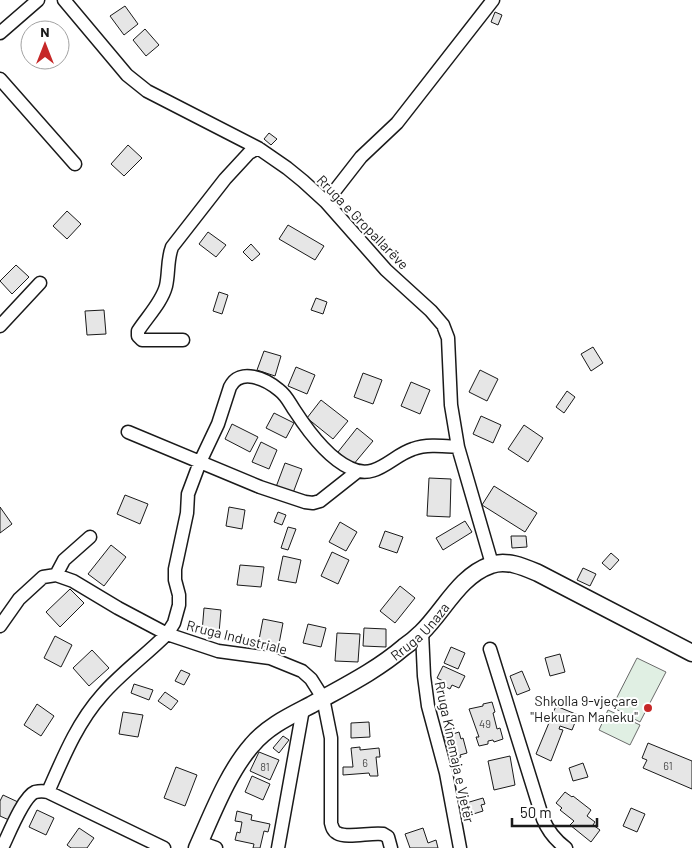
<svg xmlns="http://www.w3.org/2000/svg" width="692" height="848" viewBox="0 0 692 848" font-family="Barlow,sans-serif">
<rect width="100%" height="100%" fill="#fff"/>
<path fill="#e0efe3" stroke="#6a6a6a" d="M637 658 666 672 640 722 612 707Z
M608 710 640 725 630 745 599 730Z"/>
<path fill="#e6e6e6" stroke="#1a1a1a" d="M125 6 138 24 124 35 110 16Z
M495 12 502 15 498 25 491 22Z
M145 29 159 45 146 56 133 40Z
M269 133 277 139 271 145 264 139Z
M128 145 142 158 124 176 111 164Z
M67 211 81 224 67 239 53 226Z
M288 225 324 246 315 260 279 239Z
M208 232 226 245 216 257 199 244Z
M251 244 260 254 252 261 243 252Z
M16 265 29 277 12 294 0 281Z
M219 292 228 295 222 314 213 311Z
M316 298 327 302 323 314 311 310Z
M104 310 106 334 87 335 85 311Z
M593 347 603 363 591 371 581 354Z
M264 351 281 356 275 376 257 370Z
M296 367 315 375 307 394 288 386Z
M480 370 498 379 487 401 469 392Z
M363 373 382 380 373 404 354 397Z
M411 382 430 390 420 414 401 406Z
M567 391 575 397 564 413 556 407Z
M321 400 348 421 333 439 307 418Z
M274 413 294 423 286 438 266 428Z
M481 416 501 425 493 443 473 434Z
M232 424 258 437 250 452 225 439Z
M524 425 543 438 528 462 508 449Z
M357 428 373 441 353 465 338 452Z
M261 442 277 450 269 469 252 462Z
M285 463 302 469 293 493 276 487Z
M429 478 451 479 450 517 427 516Z
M494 486 537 513 525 532 482 505Z
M125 495 148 504 140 524 117 514Z
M0 507 12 524 0 533Z
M229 507 245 510 242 529 226 526Z
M278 512 286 515 282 525 274 522Z
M465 521 472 532 443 550 436 538Z
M340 522 357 532 346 551 329 542Z
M288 527 296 529 288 550 281 548Z
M385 531 403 537 397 553 379 547Z
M511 536H526L527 547 512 548Z
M111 545 126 557 104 586 88 574Z
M332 552 349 560 338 584 321 576Z
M611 553 619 560 610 570 602 563Z
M283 556 301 560 296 583 278 580Z
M240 565 264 567 261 587 237 585Z
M583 568 596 574 590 586 577 580Z
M400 586 415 598 395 623 380 611Z
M70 589 84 603 60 627 46 612Z
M204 608 221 610 219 633 202 632Z
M263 619 283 623 278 649 258 645Z
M308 624 326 628 321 647 303 643Z
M364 628 386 629V647L363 646Z
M337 633 360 634 358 662 335 661Z
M55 636 72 645 61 667 44 658Z
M451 647 465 653 458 669 444 663Z
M92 650 109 668 89 686 73 668Z
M560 654 565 672 550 676 545 658Z
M443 666 465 676 459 688 452 685 450 689 444 686 445 682 437 678Z
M181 670 190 674 184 685 175 681Z
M522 671 530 690 517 695 510 676Z
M134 684 153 690 149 700 131 693Z
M165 692 178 701 171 710 158 701Z
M492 702 495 712 493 713 497 729 500 728 503 739 494 742 493 740 488 741V744L479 746 476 737H479L469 709 483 706V704Z
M37 704 54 716 41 736 24 725Z
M556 706 578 715 572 730 560 726 559 729 563 730 551 761 536 754Z
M123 712 143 715 138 737 119 734Z
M369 722 370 737 351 738V723Z
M459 732 461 739 463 738 467 753 460 755 461 757 450 760 444 737Z
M283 736 289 740 279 753 273 748Z
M648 743 692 761V789L643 768 647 760 642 758Z
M360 747V750L379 748 380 757H376L378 776H370L369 773 343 775V767H353L351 748Z
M259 752 279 760 270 780 250 771Z
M510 756 515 785 494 790 488 761Z
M583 763 588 777 573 781 569 768Z
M176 767 197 775 185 806 164 798Z
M252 776 270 784 263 800 245 792Z
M565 792 572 797 573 796 591 810 587 816 595 822 593 825 600 830 591 842 570 825 574 821 560 810 562 808 556 803Z
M3 795 18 802 9 820 0 816V801Z
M483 798 485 804 481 805 483 811 470 815 466 803Z
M631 808 645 814 637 832 623 826Z
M37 810 54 818 46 835 29 827Z
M237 811 252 815 251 820 270 824 268 832 264 831 260 848H253L254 844 235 840 237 832 240 833 242 822 235 821Z
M79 828 94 838 87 848H71L67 845Z
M423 828 428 843 436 840 438 848H410L405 834Z"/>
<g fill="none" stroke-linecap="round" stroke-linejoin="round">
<g stroke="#1a1a1a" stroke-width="15">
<path id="minor" d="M64 0 127 75 147 91 258 148 287 168 303 181 326 202 386 270 431 311 443 325 448 338 451 405 458 447 492 564
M0 33 38 0
M0 79 75 164
M326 202 361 157 397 123 493 0
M0 326 40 283
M183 340H142L138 336V331C147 317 162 302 166 286 169 273 167 260 172 247L225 179 249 153 258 148
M128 432 260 487 305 502 313 503 320 501 358 471
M56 575 64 560 90 537
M0 626 19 599 43 577 56 575 73 581 118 608 167 634 218 651 270 658 302 671 311 679 323 698 331 738V823C332 827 333 831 337 833 347 839 371 832 383 834L388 837 391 848
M422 632 424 676 428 706 446 773 460 848
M490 649 543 819C548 831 555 840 566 848
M48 792C63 758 77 723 102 695 121 673 146 655 167 634L174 623 179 605V595L175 580V569L187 513 188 494 200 462 218 424 230 387C240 367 266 379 279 390 287 396 290 404 295 411 308 431 328 458 350 468 376 481 391 456 413 449 427 444 443 446 458 447
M199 842 216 848
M2 848C8 836 23 797 35 792 40 791 43 791 48 792L164 848
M278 848 303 709"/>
</g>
<g stroke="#1a1a1a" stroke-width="19">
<g id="major">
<path id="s1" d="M197 848C212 815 228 772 252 745 268 726 290 716 311 705 343 687 376 671 404 647 410 643 416 638 421 633 444 611 459 576 491 565 506 559 524 567 538 573L692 653"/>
</g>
</g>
<use href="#minor" stroke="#fff" stroke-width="12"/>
<use href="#major" stroke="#fff" stroke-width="16"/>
</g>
<circle fill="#c62828" stroke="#fff" stroke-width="2" cx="648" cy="708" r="5"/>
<g text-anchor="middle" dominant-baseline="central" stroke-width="4" stroke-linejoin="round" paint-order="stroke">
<g font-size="11" fill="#4d4d4d">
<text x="485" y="723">49</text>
<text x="365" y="762">6</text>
<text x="668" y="765">61</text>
<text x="265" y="766">81</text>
</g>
<g font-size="14" fill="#1a1a1a" stroke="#fff">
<text transform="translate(363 222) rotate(46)">Rruga e Gropallarëve</text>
<text stroke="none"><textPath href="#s1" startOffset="321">Rruga Unaza</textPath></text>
<text transform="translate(237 637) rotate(14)">Rruga Industriale</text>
<text transform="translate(455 752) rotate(78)">Rruga Kinemaja e Vjetër</text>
</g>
<g font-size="14" fill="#1a1a1a" stroke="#fff" text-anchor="end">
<text x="638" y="700">Shkolla 9-vjeçare<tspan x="638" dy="16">"Hekuran Maneku"</tspan></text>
</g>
</g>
<g transform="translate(45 45)"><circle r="24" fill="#ffffff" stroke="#a3a3a3"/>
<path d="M0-4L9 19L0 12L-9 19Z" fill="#c62828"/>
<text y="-8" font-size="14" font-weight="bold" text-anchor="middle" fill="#1a1a1a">N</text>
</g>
<path d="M512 818v8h85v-8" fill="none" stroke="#1a1a1a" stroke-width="2.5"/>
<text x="520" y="818" font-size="15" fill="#1a1a1a" stroke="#ffffff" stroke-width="4" paint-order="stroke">50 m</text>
</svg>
